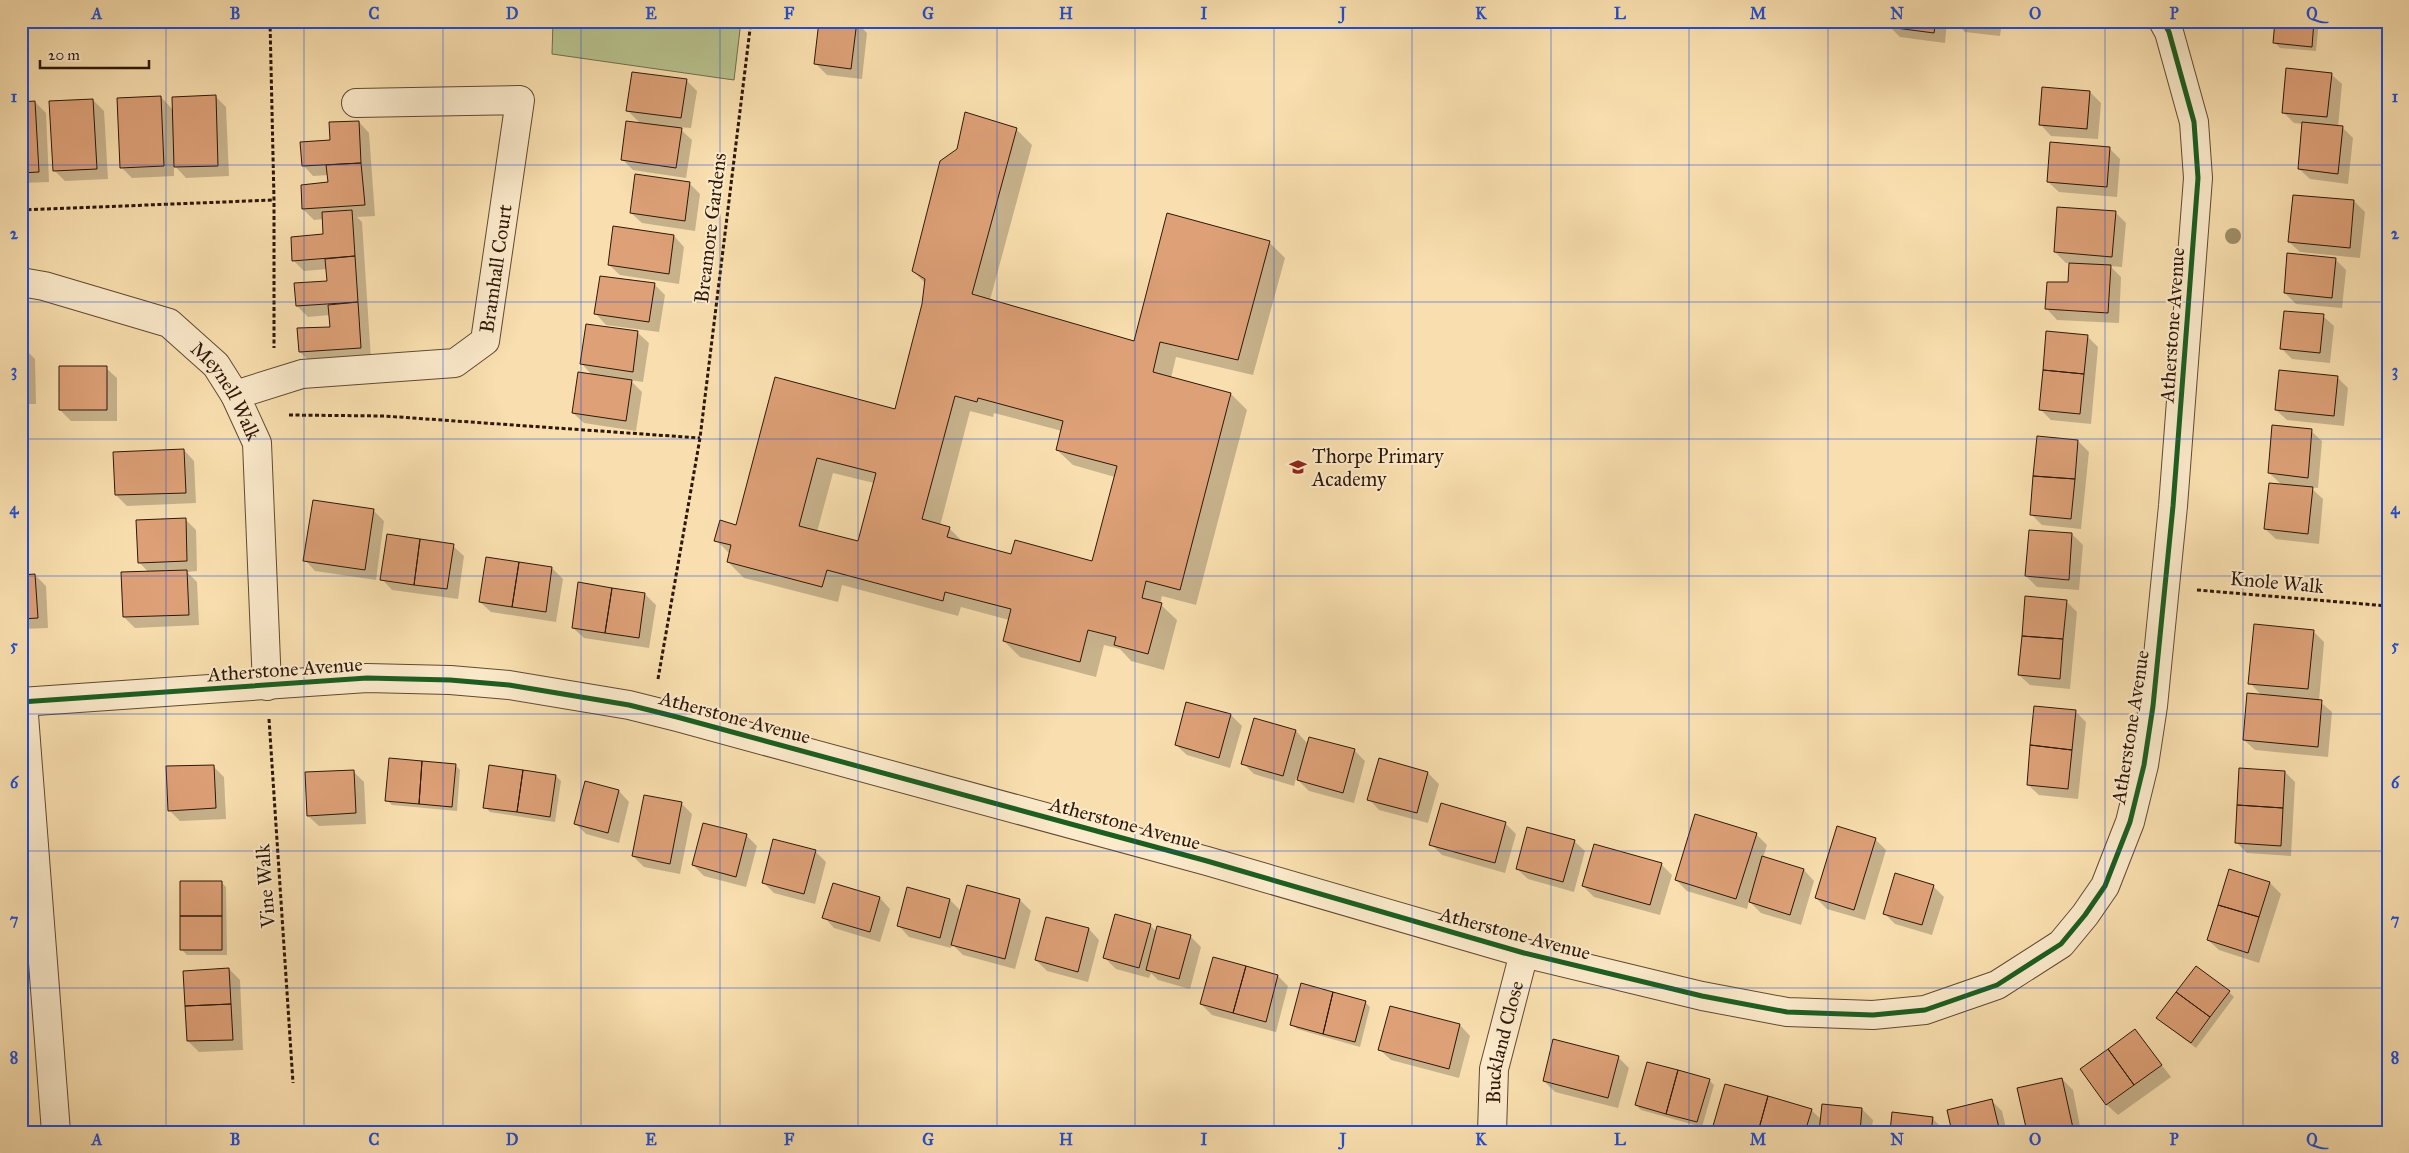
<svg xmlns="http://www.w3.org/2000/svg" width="2409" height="1153" viewBox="0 0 2409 1153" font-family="'IM FELL Great Primer',serif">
<rect width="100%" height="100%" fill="#f9dfaf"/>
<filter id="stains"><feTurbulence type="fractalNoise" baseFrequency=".004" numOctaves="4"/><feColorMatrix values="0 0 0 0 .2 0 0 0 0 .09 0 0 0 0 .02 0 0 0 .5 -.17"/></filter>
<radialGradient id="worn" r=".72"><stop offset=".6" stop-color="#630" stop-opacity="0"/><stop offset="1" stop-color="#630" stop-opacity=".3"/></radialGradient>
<path fill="#b8c38f" stroke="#736d4c" d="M553 21H741L734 80 552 54Z"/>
<path fill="#0003" fill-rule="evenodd" d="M1890 21H1947L1945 43 1900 37 1889 26Z
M1955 21H2002L2000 36 1965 32Z
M2277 21H2319L2316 51 2280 48 2274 42Z
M856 22 867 33 862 79 827 75 816 64Z
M2331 74 2342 84 2338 127H2342L2353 138 2348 184 2310 179 2299 169 2303 124 2294 123 2283 112Z
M686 80 697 91 691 128 678 127 692 140 686 178 633 170 622 159 641 124 627 110Z
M2044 89 2090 92 2101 103 2098 139 2051 136 2041 125Z
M215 96 226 107 229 176 186 178 174 165V176L132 178 121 167 161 97 173 110Z
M93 100 104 111 108 179 65 181 54 170Z
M35 102 46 113 49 182 21 183V103Z
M359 122 369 133 375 216 357 217 362 222 371 359 311 363 300 352 331 328 330 315 308 317 297 306 328 282 327 269 304 271 293 260 325 236 324 219 314 220 303 209 330 184 329 175 313 176 303 165 331 141Z
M1016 129 1032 145 990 300 1135 342 1269 242 1285 258 1253 375 1176 357 1171 378 1231 394 1247 410 1196 605 1162 596 1160 604 1177 620 1164 670 1131 661 1120 649 1104 645 1096 677 1020 657 1004 641 1009 620 961 607 958 616 842 585 838 602 744 578 728 562 730 554 716 540 737 526 776 378 896 410 923 304 926 284 913 271ZM970 411 993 417 994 413 1062 431 1057 450 1073 465 1115 477 1093 562 1012 556 964 543 949 528 940 526ZM833 473 874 483 859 543 817 532Z
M2109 148 2120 159 2117 197 2059 192 2048 182Z
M689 183 700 194 695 231 642 223 631 213Z
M2294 196 2354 201 2365 212 2360 258 2300 252 2289 242Z
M2115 212 2126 223 2122 267 2110 266 2121 277 2119 323 2057 320 2047 309 2069 284 2070 263H2066L2055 252Z
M674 236 684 247 679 284 620 275 609 265Z
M2335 259 2346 270 2342 308 2296 304 2285 293Z
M654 284 665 295 659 332 606 325 596 314Z
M2323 316 2334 326 2330 363 2292 359 2282 349Z
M587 326 638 333 649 343 643 382 630 380 642 392 636 431 584 423 573 413 593 376 582 364Z
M2087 336 2098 347 2091 424 2051 420 2040 409Z
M21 348H24L35 359 36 404H21Z
M106 368 117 378V421H71L60 410Z
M2337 377 2348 388 2344 426 2287 420 2276 410Z
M2311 431 2322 441 2318 488 2310 487 2323 499 2319 544 2276 539 2265 529 2282 485 2269 473Z
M2078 441 2089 452 2081 529 2042 525 2031 514Z
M184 450 194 461 196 503 127 506 116 495Z
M373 510 384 521 376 580 315 571 305 560Z
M185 519 196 530 197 571 187 572 197 582 199 625 135 628 124 617 149 573 139 562Z
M2072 534 2083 545 2079 590 2037 587 2026 576Z
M453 546 464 556 458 599 392 590 382 579Z
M552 568 563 579 556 622 491 612 480 602Z
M35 575 46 586 48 628 21 629V576Z
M645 594 656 605 649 648 584 638 573 628Z
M2066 601 2077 612 2070 689 2030 685 2019 675Z
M2313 631 2324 642 2319 701 2332 712 2328 757 2255 750 2244 740 2262 696 2250 683Z
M1187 703 1231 715 1242 726 1230 768 1187 755 1176 745Z
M2075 711 2086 722 2078 799 2039 795 2028 785Z
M1296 731 1308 744 1310 738 1355 751 1365 761 1354 803 1309 791 1296 778 1294 786 1254 774 1243 763Z
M1380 760 1428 773 1439 784 1428 823 1379 810 1369 799Z
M455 765 460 770 457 811 392 805 387 800Z
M213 766 224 777 226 819 180 821 169 810Z
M353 771 364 782 366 824 319 826 308 816Z
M2285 772 2295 782 2291 856 2247 853 2236 842Z
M556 776 561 781 555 822 490 812 485 807Z
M619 791 629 802 619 843 586 834 575 823Z
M681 803 692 814 680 874 644 867 633 856Z
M1505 823 1516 834 1505 873 1442 855 1431 844Z
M1756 834 1767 845 1763 858 1804 870 1814 881 1801 925 1761 913 1749 901 1747 909 1687 891 1676 880Z
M746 835 757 846 746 887 704 876 693 865Z
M1875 839 1886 850 1865 920 1827 909 1816 898Z
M1574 841 1585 851 1574 892 1528 879 1517 869Z
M815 851 826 862 815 904 774 893 763 882Z
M1661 864 1672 875 1660 915 1594 897 1583 886Z
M2230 870 2270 883 2281 894 2259 963 2219 950 2208 940Z
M221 882 226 887 227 955H187L182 950Z
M967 886 1020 900 1031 911 1015 969 963 955 952 944 951 948 909 937 899 926 908 889 950 900 961 911Z
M1933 886 1944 897 1932 935 1895 924 1884 913Z
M880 898 890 909 880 942 834 928 824 917Z
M1150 925 1157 932 1190 936 1201 947 1190 989 1158 980 1151 973 1149 978 1116 969 1105 958Z
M1089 929 1099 940 1088 982 1047 971 1036 960Z
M229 969 240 980 243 1050 199 1052 188 1041Z
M1278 976 1288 986 1276 1032 1212 1015 1201 1004Z
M2229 992 2234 997 2196 1048 2163 1023Z
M1365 1002 1370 1007 1360 1047 1297 1029 1292 1024Z
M1391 1007 1460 1025 1470 1036 1459 1078 1391 1060 1380 1050Z
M2135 1031 2171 1077 2118 1115 2107 1105 2082 1069Z
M1618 1057 1629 1068 1618 1108 1555 1092 1544 1081Z
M2062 1079 2073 1090 2081 1132H2028Z
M1709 1080 1714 1085 1702 1127 1641 1110 1636 1105Z
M1991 1100 2002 1111 2007 1132H1954Z
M1862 1109 1873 1120 1871 1132H1821L1819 1129V1132H1720L1714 1126 1811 1110 1822 1120Z
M1933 1119 1943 1129V1132H1891Z"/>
<path fill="#dda077" stroke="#2e1708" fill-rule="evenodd" d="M819 21H857L851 69 814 64Z
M1888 21H1936L1934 33 1888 27Z
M1953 21H1990L1989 26Z
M2275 21H2314L2312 47 2273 43Z
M2286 68 2332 73 2327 117 2282 113Z
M632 72 687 79 681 118 626 111Z
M2042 87 2090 91 2087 129 2039 125Z
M216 95 218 166 174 167 172 97Z
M161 96 164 166 120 168 117 98Z
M93 99 97 169 53 171 49 101Z
M35 101 39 172 21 173V102Z
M965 112 1017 128 972 294 1134 341 1167 213 1270 241 1238 360 1160 342 1153 372 1231 393 1180 590 1146 581 1142 598 1162 603 1148 654 1114 645 1116 637 1088 630 1080 662 1003 641 1011 609 945 592 943 601 827 570 822 587 727 562 731 545 714 541 720 520 736 525 775 377 895 409 922 304 925 279 912 271 940 161 957 149ZM955 396 977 402 978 398 1063 421 1056 450 1117 466 1092 561 1015 540 1011 554 947 537 950 527 922 519ZM817 458 876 473 858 541 799 526Z
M359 121 361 163 302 166 300 142 330 140 329 122Z
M626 121 682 128 676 168 621 160Z
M2302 122 2343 126 2338 174 2298 169Z
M2050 142 2110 147 2107 187 2047 182Z
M361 163 365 205 302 209 301 185 328 182 326 165Z
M635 174 690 182 685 221 630 213Z
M2293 195 2354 200 2350 248 2288 242Z
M2057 207 2116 211 2112 257 2054 252Z
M352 210 355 256 292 261 291 237 323 234 322 212Z
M613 226 674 235 669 274 608 265Z
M2287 253 2336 258 2332 298 2284 293Z
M355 256 358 302 296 306 294 283 327 281 325 259Z
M2069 263 2111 265 2108 313 2045 309 2047 282H2068Z
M600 276 655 283 649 322 594 314Z
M358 302 361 348 299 352 297 328 330 327 328 305Z
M2284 311 2324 314 2320 353 2280 349Z
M586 324 638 331 633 372 580 364Z
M2046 331 2088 335 2084 374 2043 370Z
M21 347H24L26 394H21Z
M59 366H107V410H59Z
M2043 370 2084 374 2080 414 2039 410Z
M2279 370 2338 376 2334 416 2275 410Z
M578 372 632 380 626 421 572 413Z
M2272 425 2312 429 2308 478 2268 473Z
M2037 436 2078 440 2075 479 2033 476Z
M184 449 186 493 115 495 113 452Z
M2033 476 2075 479 2071 519 2030 515Z
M2269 483 2313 487 2308 534 2264 529Z
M313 500 374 509 365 570 303 561Z
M186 518 187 561 138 563 136 520Z
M2029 530 2072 533 2069 580 2025 576Z
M387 534 420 539 414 585 380 580Z
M420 539 454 544 447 589 414 585Z
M486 557 519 562 512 607 479 602Z
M519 562 552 567 546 612 512 607Z
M187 570 189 615 123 617 121 572Z
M35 574 38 618 21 619V575Z
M578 582 612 588 605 633 572 628Z
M612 588 645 593 639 638 605 633Z
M2025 596 2067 600 2063 639 2022 636Z
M2254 624 2314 630 2308 689 2248 684Z
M2022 636 2063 639 2060 679 2018 675Z
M2247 693 2322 700 2318 747 2243 740Z
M1186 702 1231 714 1219 758 1175 745Z
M2034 706 2076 710 2072 750 2030 745Z
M1254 718 1296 730 1283 776 1241 764Z
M1309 737 1355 749 1343 793 1297 780Z
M2030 745 2072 750 2068 789 2027 785Z
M389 758 422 761 419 804 385 801Z
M1379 758 1428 772 1417 813 1367 800Z
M422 761 456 764 452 807 419 804Z
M214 765 216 808 168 811 166 766Z
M489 765 523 770 517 812 483 808Z
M2239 768 2285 771 2283 808 2237 805Z
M354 770 356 813 307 816 305 772Z
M523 770 556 775 550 817 517 812Z
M585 781 619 790 608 833 574 824Z
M644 795 682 802 670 864 632 856Z
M1441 803 1506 822 1495 863 1429 845Z
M2237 805 2283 808 2281 846 2235 843Z
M1695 814 1757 833 1736 899 1675 880Z
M703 823 747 834 736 877 692 865Z
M1837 826 1876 838 1854 910 1815 898Z
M1527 827 1575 840 1563 882 1516 869Z
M773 839 816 850 804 894 762 883Z
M1594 844 1662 863 1650 905 1582 886Z
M1762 856 1804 869 1790 915 1749 902Z
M2229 869 2270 882 2259 917 2218 905Z
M1895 873 1934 885 1922 925 1883 914Z
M180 881H222V916H180Z
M833 883 880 897 870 932 822 918Z
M967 885 1020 899 1005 959 951 945Z
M907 887 950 899 940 938 897 926Z
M2218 905 2259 917 2248 953 2207 940Z
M1115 914 1151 924 1139 968 1103 958Z
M180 916H222V950H180Z
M1046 917 1089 928 1078 972 1035 960Z
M1157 926 1191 935 1179 979 1146 970Z
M1213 957 1246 966 1233 1013 1200 1004Z
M1246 966 1278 975 1266 1022 1233 1013Z
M2196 966 2230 991 2210 1017 2176 992Z
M229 968 231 1004 185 1006 183 971Z
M1301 983 1333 992 1323 1034 1290 1025Z
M1333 992 1366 1001 1355 1042 1323 1034Z
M2176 992 2210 1017 2191 1043 2156 1018Z
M231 1004 233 1040 187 1041 185 1006Z
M1390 1006 1460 1024 1449 1069 1378 1050Z
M2135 1029 2162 1065 2134 1085 2108 1049Z
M1553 1039 1619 1056 1608 1098 1543 1081Z
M2108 1049 2134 1085 2106 1105 2080 1069Z
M1647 1062 1678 1070 1666 1114 1635 1105Z
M1678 1070 1710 1079 1697 1122 1666 1114Z
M2062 1078 2073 1128 2057 1132H2027L2017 1088Z
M1725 1084 1768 1096 1758 1132H1732L1713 1126Z
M1768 1096 1812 1109 1805 1132H1758Z
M1992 1099 2000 1132H1952L1947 1110Z
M1822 1104 1862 1108 1860 1132H1819Z
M1892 1112 1933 1117 1931 1132H1890Z"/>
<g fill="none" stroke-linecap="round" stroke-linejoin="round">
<g stroke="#614932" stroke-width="30">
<g id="minor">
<path id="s1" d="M21 282 44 286 169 323 216 365 235 395 257 443 267 686"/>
<path id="s2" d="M235 395 302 374 455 363 485 341 520 100 356 103"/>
<path d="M23 702 56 1132"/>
<path id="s3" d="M1492 1132 1494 1069 1524 953"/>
</g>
</g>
<g stroke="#614932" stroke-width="30">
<path id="tertiary" d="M21 702 367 678 450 680 509 685 629 705 677 717 1207 861 1524 953 1702 996 1787 1012 1873 1015 1925 1010 1997 985 2061 944 2085 915 2105 886 2130 822 2144 765 2153 706 2173 506 2198 178 2194 122 2169 32 2163 21"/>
</g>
<path stroke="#2e1708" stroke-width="3" stroke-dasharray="4 2.5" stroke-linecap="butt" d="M270 21 274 200V348
M21 210 274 200
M289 415 384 416 700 438
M2197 590 2388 606
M658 679 700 438 751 21
M269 719 293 1083"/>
<use href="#minor" stroke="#fbeacb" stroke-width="28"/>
<use href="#tertiary" stroke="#fbeacb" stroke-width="28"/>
<g stroke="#fbeacb" stroke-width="8">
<path id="cycleway" d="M21 702 367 678 450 680 509 685 629 705 677 717 1207 861 1524 953 1702 996 1787 1012 1873 1015 1925 1010 1997 985 2061 944 2085 915 2105 886 2130 822 2144 765 2153 706 2173 506 2198 178 2194 122 2169 32 2163 21"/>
</g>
<use href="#cycleway" stroke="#1b5e20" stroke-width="5"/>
</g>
<circle fill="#a08e69" cx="2233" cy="236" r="8"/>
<path fill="none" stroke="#1d4ed8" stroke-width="1" stroke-opacity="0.55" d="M166 21V1132M304 21V1132M443 21V1132M581 21V1132M720 21V1132M858 21V1132M997 21V1132M1135 21V1132M1274 21V1132M1412 21V1132M1551 21V1132M1689 21V1132M1828 21V1132M1966 21V1132M2105 21V1132M2243 21V1132M21 165H2388M21 302H2388M21 439H2388M21 576H2388M21 714H2388M21 851H2388M21 988H2388"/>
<defs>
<g id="school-bare" transform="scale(1.35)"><path d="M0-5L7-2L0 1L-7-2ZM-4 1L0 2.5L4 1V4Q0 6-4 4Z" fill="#8f2418" stroke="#fbeacb" stroke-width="2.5" paint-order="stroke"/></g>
</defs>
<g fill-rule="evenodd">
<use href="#school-bare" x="1298" y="467"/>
</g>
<g text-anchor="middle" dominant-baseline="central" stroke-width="4" stroke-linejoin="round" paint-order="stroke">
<g font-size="20" fill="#2e1708" stroke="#fbeacb">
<text transform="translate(710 228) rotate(-83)">Breamore Gardens</text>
<text stroke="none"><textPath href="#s2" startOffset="334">Bramhall Court</textPath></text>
<text transform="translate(2172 325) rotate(-86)">Atherstone Avenue</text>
<text stroke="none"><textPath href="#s1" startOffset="244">Meynell Walk</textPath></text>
<text transform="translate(2277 582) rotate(5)">Knole Walk</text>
<text transform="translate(285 669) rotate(-4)">Atherstone Avenue</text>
<text transform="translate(735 717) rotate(15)">Atherstone Avenue</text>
<text transform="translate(2130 727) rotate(-81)">Atherstone Avenue</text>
<text transform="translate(1125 823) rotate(15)">Atherstone Avenue</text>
<text transform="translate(265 886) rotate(-94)">Vine Walk</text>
<text transform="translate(1515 933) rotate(15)">Atherstone Avenue</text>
<text stroke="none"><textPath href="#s3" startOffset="91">Buckland Close</textPath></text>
</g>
<g font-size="20" fill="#2e1708" stroke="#fbeacb" text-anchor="start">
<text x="1312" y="456">Thorpe Primary<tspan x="1312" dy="23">Academy</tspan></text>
</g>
</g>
<rect width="2409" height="1153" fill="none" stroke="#f9dfaf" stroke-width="55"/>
<path d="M40 60v8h109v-8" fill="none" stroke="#2e1708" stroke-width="2.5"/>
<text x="48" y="60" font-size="15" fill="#2e1708" stroke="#fbeacb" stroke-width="4" paint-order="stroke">20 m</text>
<rect x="28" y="28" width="2354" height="1098" fill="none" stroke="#1d4ed8" stroke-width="2"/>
<g font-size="16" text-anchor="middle" font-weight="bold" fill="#1d4ed8">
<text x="97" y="19">A</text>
<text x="235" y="19">B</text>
<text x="374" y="19">C</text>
<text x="512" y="19">D</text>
<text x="651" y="19">E</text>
<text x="789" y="19">F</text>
<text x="928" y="19">G</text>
<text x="1066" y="19">H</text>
<text x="1204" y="19">I</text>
<text x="1343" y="19">J</text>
<text x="1481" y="19">K</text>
<text x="1620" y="19">L</text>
<text x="1758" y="19">M</text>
<text x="1897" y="19">N</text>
<text x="2035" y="19">O</text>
<text x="2174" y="19">P</text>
<text x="2312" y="19">Q</text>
<text x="14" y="102">1</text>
<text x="2395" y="102">1</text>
<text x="14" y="239">2</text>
<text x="2395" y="239">2</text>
<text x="14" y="376">3</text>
<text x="2395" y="376">3</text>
<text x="14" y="514">4</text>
<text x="2395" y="514">4</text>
<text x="14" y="651">5</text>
<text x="2395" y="651">5</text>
<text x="14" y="788">6</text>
<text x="2395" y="788">6</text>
<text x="14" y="925">7</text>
<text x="2395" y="925">7</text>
<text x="14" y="1063">8</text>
<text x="2395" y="1063">8</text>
<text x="97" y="1145">A</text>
<text x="235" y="1145">B</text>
<text x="374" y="1145">C</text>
<text x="512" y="1145">D</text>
<text x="651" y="1145">E</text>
<text x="789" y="1145">F</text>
<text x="928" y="1145">G</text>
<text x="1066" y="1145">H</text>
<text x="1204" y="1145">I</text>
<text x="1343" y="1145">J</text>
<text x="1481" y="1145">K</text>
<text x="1620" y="1145">L</text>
<text x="1758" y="1145">M</text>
<text x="1897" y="1145">N</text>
<text x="2035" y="1145">O</text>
<text x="2174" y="1145">P</text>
<text x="2312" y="1145">Q</text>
</g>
<rect width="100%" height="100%" filter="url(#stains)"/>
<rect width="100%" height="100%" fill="url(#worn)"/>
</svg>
